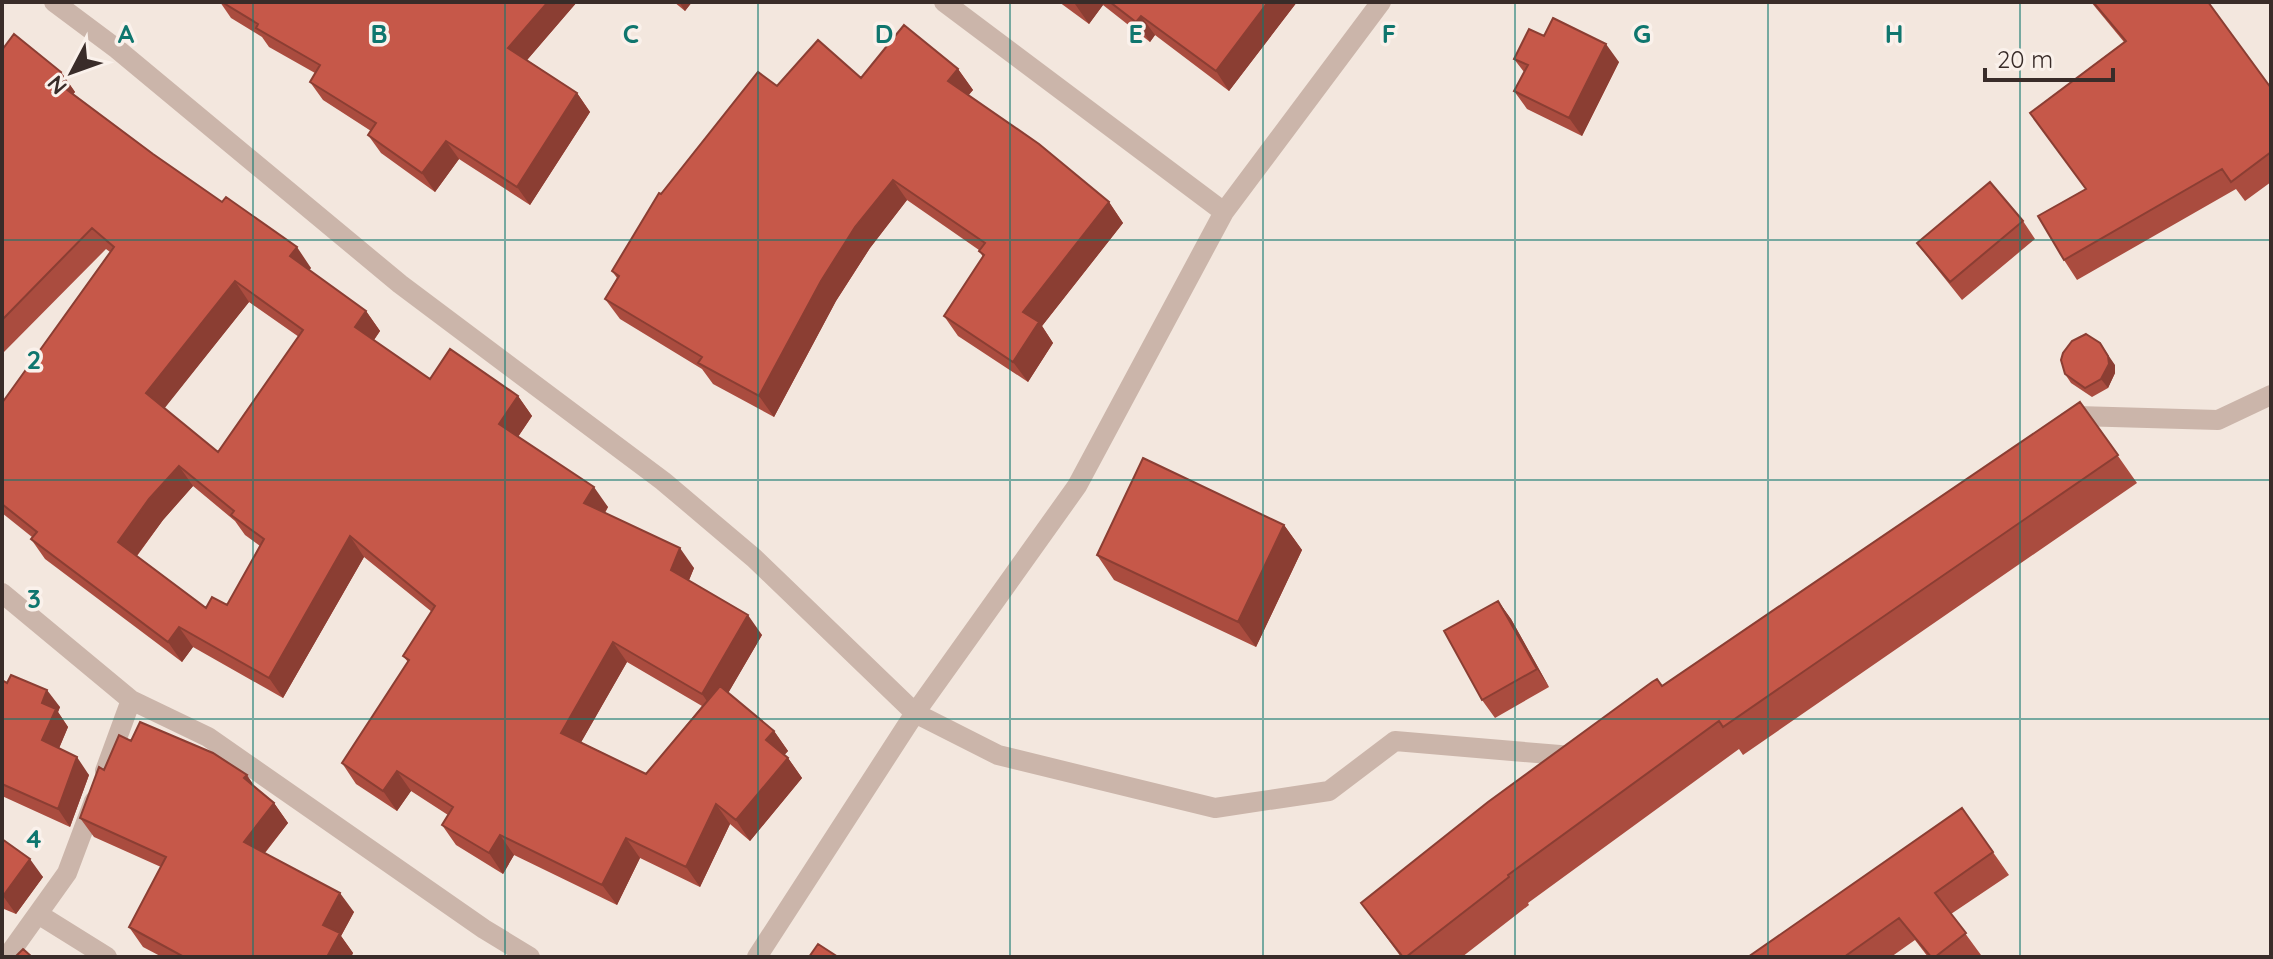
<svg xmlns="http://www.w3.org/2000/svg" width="2273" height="959" viewBox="0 0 2273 959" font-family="Quicksand,sans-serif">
<rect width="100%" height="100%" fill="#f3e7de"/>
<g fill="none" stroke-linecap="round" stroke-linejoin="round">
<path stroke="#cbb5aa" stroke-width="20" d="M54 2 117 49 400 284 663 481 754 558 915 713 998 755 1215 808 1329 791 1395 741 1572 756 1577 753
M944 2 1224 212
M2067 422 2077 416 2218 420 2271 395
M2 593 131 700 208 737 484 929 530 957
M105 771 131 700
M38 914 107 957
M7 957 67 873 94 801
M757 957 915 713 1077 486 1224 212 1381 2"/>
</g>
<path fill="#aa4c3f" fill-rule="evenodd" d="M220 2H577L527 60 577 93 590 112 530 205 459 159 435 192 381 153 368 135 371 131 323 100 310 82 315 73 269 47 262 37 231 18Z
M674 2H692L685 11Z
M1059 2H1297L1229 91 1155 35 1150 42 1103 5 1089 24Z
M2091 2H2208L2271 88V182L2245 201 2236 189 2077 280 2064 260 2086 189 2030 113 2124 42Z
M1544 36 1619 62 1582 136 1527 109 1514 91 1524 72 1514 59Z
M2 50 61 72 75 92 73 94 153 154 311 268 309 270 366 311 380 331 374 340 430 379 518 396 532 416 518 437 608 507 605 513 694 568 689 580 762 635 728 693 774 731 788 751 784 755 788 758 802 778 750 841 730 824 700 887 640 858 617 905 514 855 503 874 456 845 442 825 448 815 411 791 397 811 356 784 342 763 408 662 403 656 432 612 364 557 283 698 193 647 182 662 45 559 31 539 32 537 2 513V403L110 252 106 249 2 354ZM249 302 299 337 218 452 164 408ZM193 486 235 521 245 535 260 546 227 605 206 608 137 556 163 520ZM627 662 702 706 646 774 581 742Z
M958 69 973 90 968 95 1109 202 1123 223 1042 326 1053 343 1028 382 958 336 944 316 983 257 979 250 907 200 870 248 836 301 774 417 713 384 702 369 620 319 605 299 617 278 612 271 661 194 777 86Z
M2023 221 2035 239 1962 300 1930 260 1917 243Z
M2115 365V373L2108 388 2092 397 2071 383 2065 374Z
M2080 402 2137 483 1743 755 1739 749 1528 903 1529 905 1462 957H1401L1361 903 1662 686Z
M1284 525 1302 550 1256 647 1114 580 1097 555Z
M1498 601 1511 619 1549 687 1495 718 1482 700Z
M2 680 60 707 58 712 68 727 59 748 89 775 70 827 2 796Z
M104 770 256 788 274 803 288 823 265 853 354 912 341 936 353 953 351 957H162L143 947 129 927 161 867 94 837 80 818Z
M1962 808 2009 875 1951 914 1981 955 1979 957H1928L1915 940 1891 957H1748Z
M2 839 43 877 16 914 4 909 2 914Z"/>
<path fill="#8b3e33" d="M548 2H577L521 67 508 48Z
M679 2H692L685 11Z
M1077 2H1101L1103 5 1089 24 1075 4Z
M1268 2H1297L1229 91 1216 71Z
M1141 16 1155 35 1150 42 1136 22Z
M1606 44 1619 62 1582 136 1569 118Z
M958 69 973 90 963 102 948 81Z
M61 72 75 92 68 100 54 80Z
M577 93 590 112 530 205 517 187Z
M446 141 459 159 435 192 422 173Z
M893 180 907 200 870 248 836 301 774 417 759 396 821 281 855 227Z
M1109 202 1123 223 1042 326 1053 343 1028 382 1013 362 1023 312Z
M297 247 311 268 304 276 290 256Z
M235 281 249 302 160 414 146 393Z
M366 311 380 331 369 347 355 327Z
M2100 343 2115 365V373L2108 388 2101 379Z
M518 396 532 416 513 444 499 424Z
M179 466 193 486 163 520 132 562 118 542 149 499Z
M594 487 608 507 598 523 584 503Z
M1284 525 1302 550 1256 647 1238 622Z
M350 536 364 557 283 698 269 678Z
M680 548 694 568 685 590 671 570Z
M1498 601 1511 619 1549 687 1537 669Z
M748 615 762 635 716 714 702 694Z
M179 627 193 647 182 662 168 642Z
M613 642 627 662 575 753 561 733Z
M47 690 60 707 58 712 68 727 55 758 42 740V703Z
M774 731 788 751 780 760 766 740Z
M77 757 89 775 70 827 58 809Z
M788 758 802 778 750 841 736 820Z
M397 771 411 791 397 811 383 791Z
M247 775 260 794 244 778Z
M274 803 288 823 258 861 244 842Z
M716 804 730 824 700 887 686 867Z
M500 835 514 855 503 874 489 853Z
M626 838 640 858 617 905 602 885Z
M30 859 43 877 16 914 3 896Z
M340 893 354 912 341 936 353 953 351 957H327L323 925Z"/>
<path fill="#c65849" stroke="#8b3e33" stroke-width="2" fill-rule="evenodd" d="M222 2H548L508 48 577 93 517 187 446 141 422 173 368 135 376 123 310 82 320 65 256 28 258 24Z
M1110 2H1268L1216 71 1141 16 1136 22Z
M2093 2H2208L2271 88V152L2231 182 2222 169 2064 260 2038 216 2086 189 2030 113 2126 41Z
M1553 18 1606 44 1569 118 1514 91 1528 65 1514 59 1529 29 1544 36Z
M904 25 958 69 948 81 1039 144 1109 202 1023 312 1039 322 1013 362 944 316 984 255 979 251 985 243 893 180 855 227 821 281 759 396 698 363 702 357 605 299 619 276 612 271 659 193 661 194 758 72 777 86 818 40 861 78Z
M14 34 61 72 54 80 153 154 222 202 226 197 297 247 290 256 366 311 355 327 430 379 450 349 518 396 499 424 594 487 584 503 680 548 671 570 748 615 702 694 613 642 561 733 646 774 720 686 774 731 766 740 788 758 736 820 716 804 686 867 626 838 602 885 500 835 489 853 442 825 453 807 397 771 383 791 342 763 409 660 403 656 435 606 350 536 269 678 179 627 168 642 31 539 37 532 2 504V403L114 247 92 228 2 320V50ZM235 281 303 330 218 452 146 393ZM179 466 234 511 231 515 264 539 227 605 212 597 206 608 118 542 149 499Z
M1990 182 2023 221 1950 282 1917 243Z
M2086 334 2100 343 2108 356 2109 364 2101 379 2085 388 2065 374 2061 360 2063 353 2072 341Z
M2080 402 2118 455 1723 727 1719 721 1508 875 1509 877 1406 957H1403L1361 903 1488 802 1652 682 1657 679 1662 686Z
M1143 458 1284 525 1238 622 1097 555Z
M1498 601 1537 669 1482 700 1444 631Z
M11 675 47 690 42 703 56 709 42 740 77 757 58 809 2 784V680L7 683Z
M140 722 213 753 247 775 244 778 274 803 244 842 340 893 323 925 340 933 327 957H184L129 927 166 857 80 818 99 767 104 770 119 735 131 741Z
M1962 808 1993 852 1935 893 1966 933 1935 957H1931L1899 918 1844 957H1748Z
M2 839 30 859 3 896H2Z
M818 944 838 957H809Z
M23 949 32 957H15Z"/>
<path fill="none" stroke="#0f766e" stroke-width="2" stroke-opacity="0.55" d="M253 2V957M505 2V957M758 2V957M1010 2V957M1263 2V957M1515 2V957M1768 2V957M2020 2V957M2 240H2271M2 480H2271M2 719H2271"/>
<g font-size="26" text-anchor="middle" font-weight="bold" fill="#0f766e" stroke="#faf1eb" stroke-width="7" stroke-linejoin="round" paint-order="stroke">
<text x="126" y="43">A</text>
<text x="379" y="43">B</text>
<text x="631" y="43">C</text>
<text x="884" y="43">D</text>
<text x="1136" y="43">E</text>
<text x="1389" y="43">F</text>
<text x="1642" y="43">G</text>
<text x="1894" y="43">H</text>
<text x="34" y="369">2</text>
<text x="34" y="608">3</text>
<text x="34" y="848">4</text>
</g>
<rect width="2273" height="959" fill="none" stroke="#392c29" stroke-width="8"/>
<g transform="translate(72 72) rotate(229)" stroke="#faf1eb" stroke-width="6" paint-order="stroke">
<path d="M0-6L14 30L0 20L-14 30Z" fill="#392c29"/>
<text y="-12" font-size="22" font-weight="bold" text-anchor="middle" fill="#392c29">N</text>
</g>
<path d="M1985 68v12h128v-12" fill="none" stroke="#392c29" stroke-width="4"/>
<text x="1997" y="68" font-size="24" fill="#392c29" stroke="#faf1eb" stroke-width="6" paint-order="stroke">20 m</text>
</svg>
